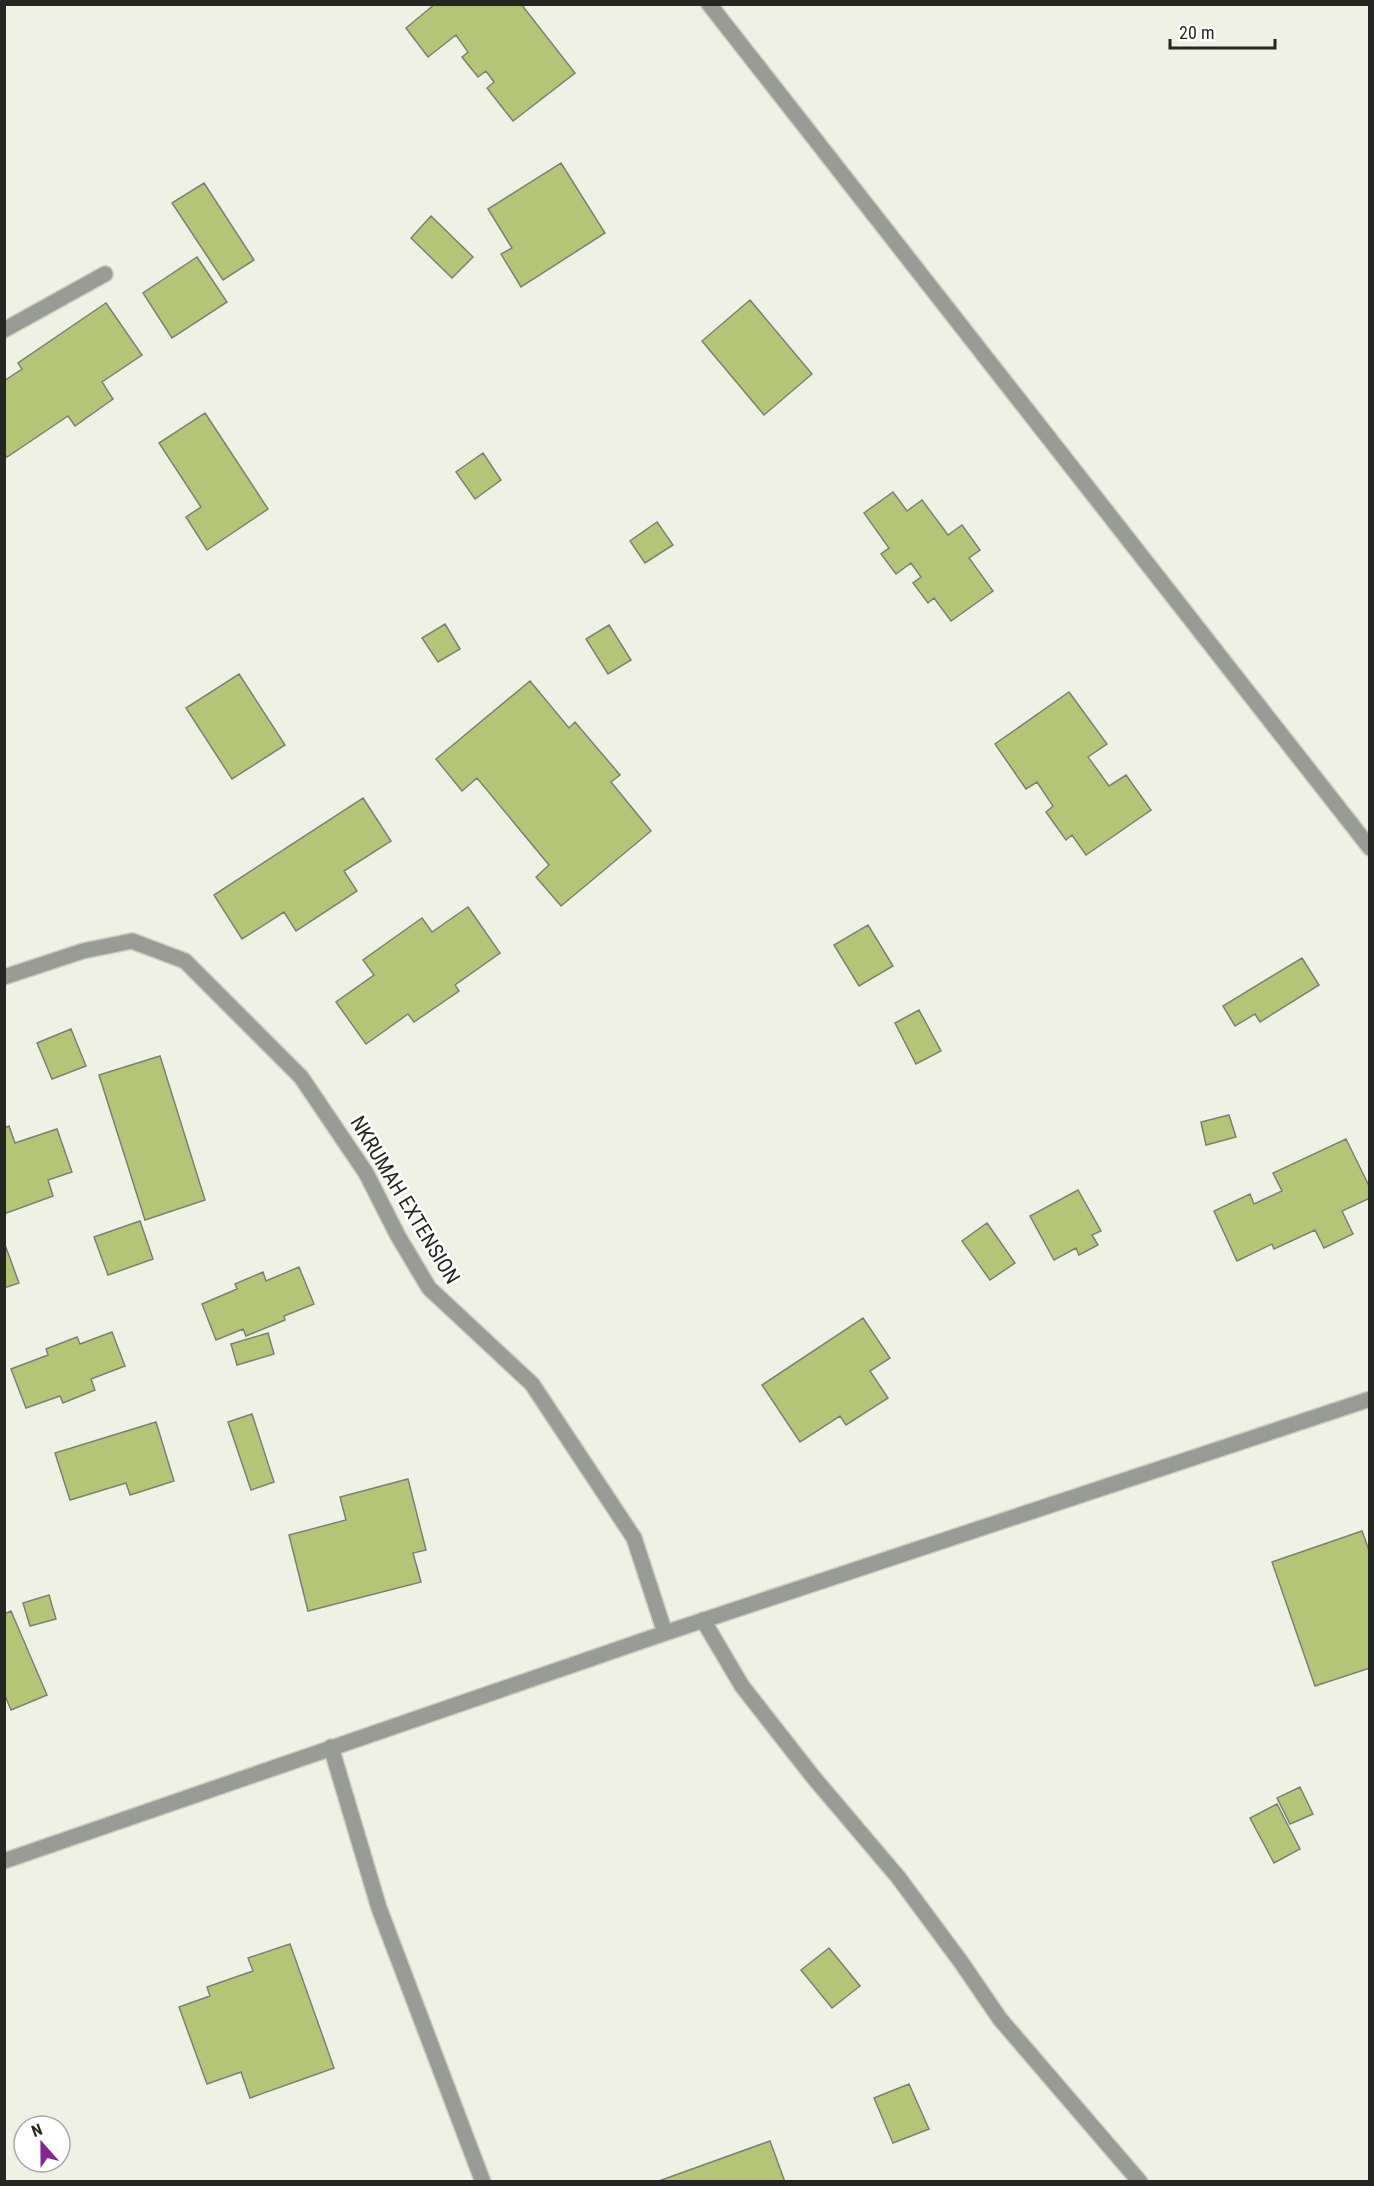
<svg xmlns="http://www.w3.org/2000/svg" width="1374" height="2186" viewBox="0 0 1374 2186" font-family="'Roboto Condensed',sans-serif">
<rect width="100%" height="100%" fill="#eef1e3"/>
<path fill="#b5c577" stroke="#7d8074" stroke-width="1.5" d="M435 4H521L575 73 513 121 487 88 494 82 486 71 478 77 462 57 468 52 456 35 428 57 406 28Z
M561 163 605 233 521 287 501 254 512 248 488 209Z
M204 183 254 260 223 280 172 203Z
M431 216 473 257 452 278 411 238Z
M197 257 227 302 172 338 143 293Z
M750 300 812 374 764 415 702 341Z
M106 303 142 355 102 382 113 399 75 426 68 416 7 457 4 454V381L22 369 18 363Z
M205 413 268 509 207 550 186 517 201 507 159 443Z
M483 453 501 480 475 499 456 472Z
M893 492 907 511 922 500 948 535 962 525 980 550 969 558 993 591 951 621 934 598 928 603 913 583 921 577 911 563 896 574 881 554 889 548 864 513Z
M657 522 673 545 645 563 630 541Z
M445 624 460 649 438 662 422 638Z
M609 625 631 660 608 674 586 639Z
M239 674 285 745 232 779 186 708Z
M530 681 569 728 575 722 620 775 611 782 651 831 561 906 536 877 549 865 477 778 462 791 436 759Z
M1069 692 1107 744 1088 757 1109 786 1126 775 1151 810 1086 855 1072 835 1066 840 1046 812 1053 806 1037 782 1026 789 995 744Z
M363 798 391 841 344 871 357 891 296 931 284 912 242 939 214 895Z
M468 907 500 953 455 985 459 991 414 1022 408 1014 366 1044 336 1002 374 975 363 960 422 918 432 932Z
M868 925 893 966 859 986 834 945Z
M1302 958 1319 985 1260 1022 1255 1014 1235 1026 1223 1006Z
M919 1010 941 1051 916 1064 895 1023Z
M71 1029 86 1066 52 1079 37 1043Z
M160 1056 205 1200 145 1220 99 1075Z
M1229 1115 1236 1137 1206 1145 1201 1122Z
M9 1126 15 1143 57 1129 72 1172 48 1180 53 1196 4 1214V1128Z
M1346 1139 1370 1188V1198L1342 1211 1353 1234 1324 1248 1315 1230 1274 1249 1272 1244 1237 1261 1214 1211 1250 1194 1254 1204 1282 1191 1273 1173Z
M1078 1190 1101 1231 1092 1235 1098 1245 1079 1255 1076 1248 1054 1260 1030 1216Z
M140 1221 153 1259 108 1275 94 1237Z
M987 1223 1015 1263 990 1280 962 1241Z
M4 1242 19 1283 4 1288Z
M299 1267 314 1304 284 1316 285 1320 246 1336 243 1329 216 1340 202 1304 237 1289 235 1284 263 1272 266 1281Z
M863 1318 890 1358 870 1371 888 1398 846 1425 840 1416 800 1442 762 1385Z
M112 1332 125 1366 91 1379 95 1390 63 1403 60 1396 26 1408 11 1369 48 1355 46 1349 77 1337 80 1344Z
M268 1333 274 1354 237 1365 231 1344Z
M252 1414 274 1482 251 1490 228 1422Z
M156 1422 174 1481 130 1495 126 1483 70 1500 55 1453Z
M408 1479 426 1550 413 1553 421 1582 308 1611 289 1535 346 1520 340 1497Z
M1362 1531 1370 1553V1668L1315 1686 1272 1562Z
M49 1595 56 1619 30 1626 23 1603Z
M11 1611 47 1695 11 1710 6 1698 4 1699V1614Z
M1300 1787 1313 1814 1290 1824 1277 1798Z
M1277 1804 1300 1849 1274 1863 1250 1818Z
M290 1944 334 2068 250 2098 241 2072 207 2084 179 2007 210 1996 207 1987 253 1971 248 1958Z
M829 1948 860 1986 832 2008 801 1970Z
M909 2084 929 2129 893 2143 874 2098Z
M770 2141 785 2182H656Z"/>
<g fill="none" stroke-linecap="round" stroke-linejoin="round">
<g stroke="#caccc0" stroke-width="18">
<path id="minor" d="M4 330 105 274
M4 977 83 951 132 941 185 961 301 1077 366 1173 398 1236 429 1288 532 1384 634 1538 665 1633
M703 1620 742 1686 814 1778 898 1877 961 1962 1000 2019 1140 2182
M331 1747 379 1908 483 2182
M4 1861 665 1633 1370 1399"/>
</g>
<g stroke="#caccc0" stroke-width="18">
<path id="tertiary" d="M709 4 1370 848"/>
</g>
<use href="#minor" stroke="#999b95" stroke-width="15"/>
<use href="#tertiary" stroke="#999b95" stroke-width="15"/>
</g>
<g text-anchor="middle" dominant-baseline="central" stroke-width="5" stroke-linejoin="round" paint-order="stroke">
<g font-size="21" fill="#252621" stroke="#fff">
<text transform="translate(405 1200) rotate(59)">NKRUMAH EXTENSION</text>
</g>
</g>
<rect width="1374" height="2186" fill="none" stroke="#252621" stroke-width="12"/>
<g transform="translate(42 2144) rotate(339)"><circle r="28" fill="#ffffff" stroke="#a8a8a6" stroke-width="1.5"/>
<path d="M0-4.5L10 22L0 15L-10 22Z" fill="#87258f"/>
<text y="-9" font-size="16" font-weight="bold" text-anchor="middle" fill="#252621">N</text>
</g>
<path d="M1170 39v9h105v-9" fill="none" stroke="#252621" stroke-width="3"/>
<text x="1179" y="39" font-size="18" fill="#252621" stroke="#ffffff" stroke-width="4.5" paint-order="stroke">20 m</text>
</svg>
